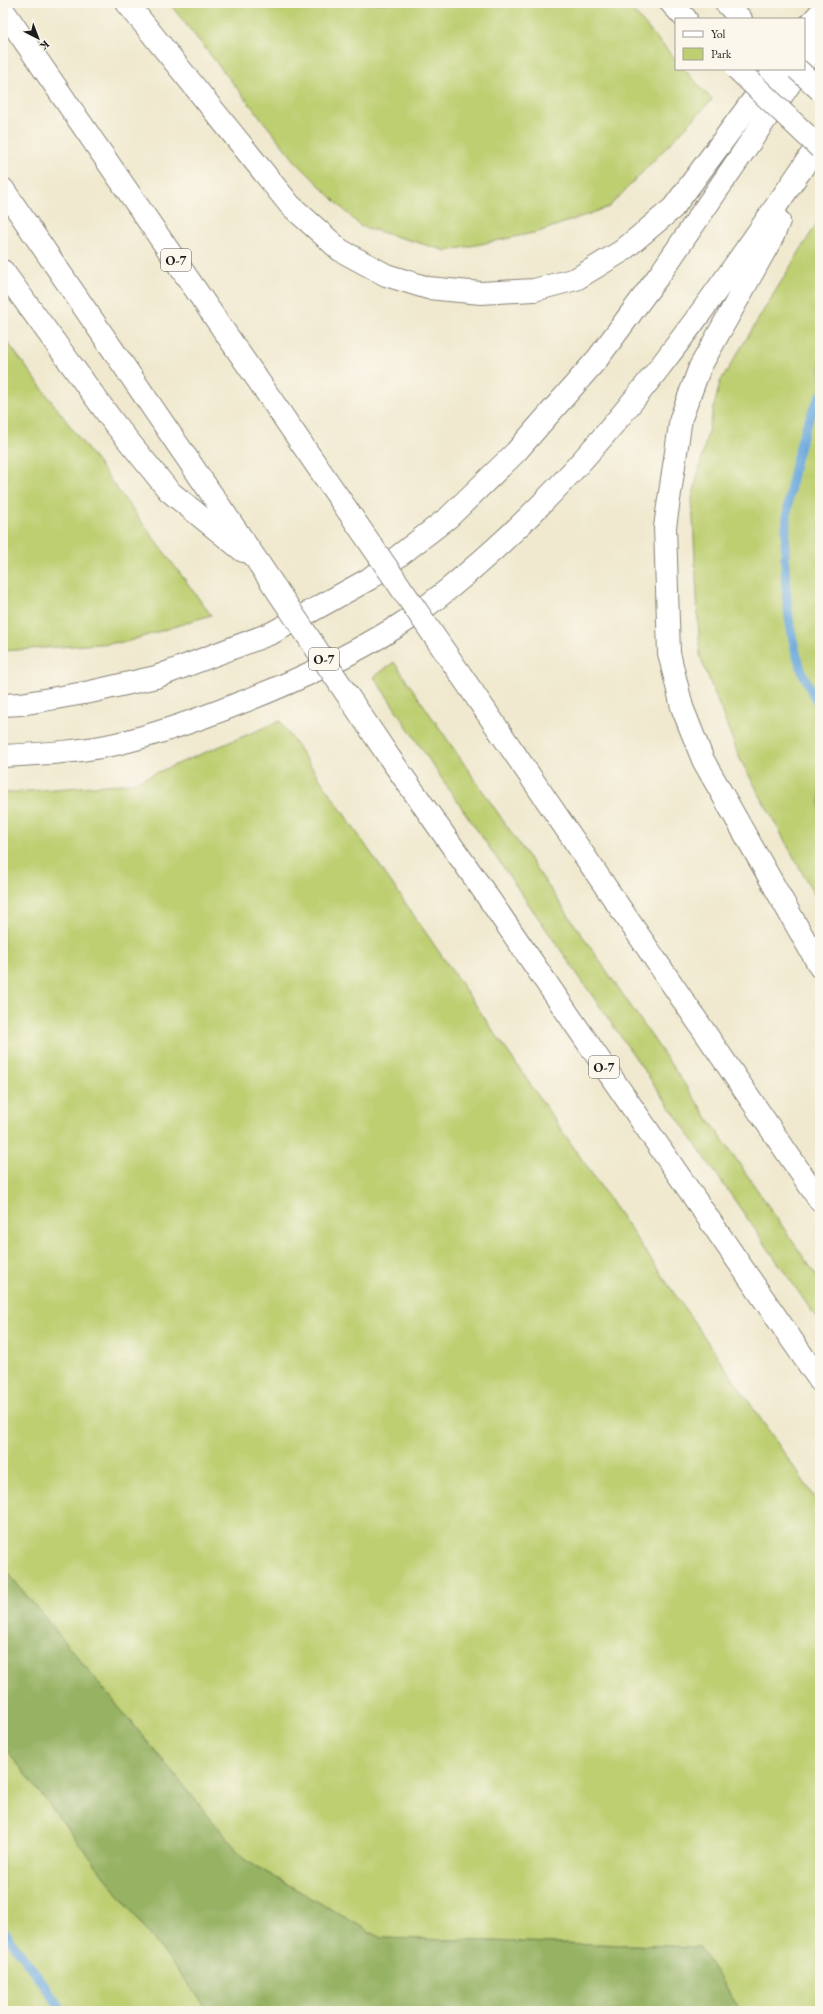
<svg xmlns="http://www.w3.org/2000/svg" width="823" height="2014" viewBox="0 0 823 2014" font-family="'EB Garamond',serif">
<rect width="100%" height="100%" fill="#fbf7ec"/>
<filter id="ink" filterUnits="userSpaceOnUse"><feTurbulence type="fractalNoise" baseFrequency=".025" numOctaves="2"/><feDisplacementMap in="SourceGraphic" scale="8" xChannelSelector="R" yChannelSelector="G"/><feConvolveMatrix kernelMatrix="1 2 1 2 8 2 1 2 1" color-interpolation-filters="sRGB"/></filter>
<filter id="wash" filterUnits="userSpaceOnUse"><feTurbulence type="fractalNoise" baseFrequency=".012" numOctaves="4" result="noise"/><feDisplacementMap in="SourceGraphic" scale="16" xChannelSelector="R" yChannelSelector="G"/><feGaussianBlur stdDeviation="0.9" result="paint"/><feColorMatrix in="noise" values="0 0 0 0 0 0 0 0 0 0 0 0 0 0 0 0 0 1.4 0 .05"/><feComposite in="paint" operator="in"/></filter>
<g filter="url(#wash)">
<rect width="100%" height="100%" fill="#f0e9cf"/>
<path fill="#becf72" stroke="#6d7647" d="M169 3H626L676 60V69H684L712 100 609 207 538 232 447 251 360 226 295 161Z
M820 218V905L740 759 700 656 692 499 720 382Z
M3 336 211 615 126 642 3 651Z
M394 662 820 1281V1323L450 791 374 677Z
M280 721 820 1505V2011H741L699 1947 381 1938 245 1860 3 1567V793L132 783Z
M3 1745 209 2011H3Z"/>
<path fill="#96b264" stroke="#596740" d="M3 1567 245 1860 381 1938 699 1947 741 2011H209L3 1745Z"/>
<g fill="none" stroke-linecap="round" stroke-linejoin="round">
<path stroke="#6aa8dc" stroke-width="9" d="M820 396C781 466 775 590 800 666 805 680 813 694 820 707
M3 1930 63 2011"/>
</g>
</g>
<g filter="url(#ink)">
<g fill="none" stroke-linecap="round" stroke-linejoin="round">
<g stroke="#868276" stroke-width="24">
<path id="primary" d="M671 3 686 19
M726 3 741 19
M801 170 820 141"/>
</g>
<g stroke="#868276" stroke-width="24">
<path id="motorway" d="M127 3 290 205 340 250 386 275 428 288 481 293 534 290 576 279 622 251 673 208 776 69
M3 10 348 511
M804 31 820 13
M804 62 820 39
M3 189 260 565
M779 221 773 236 700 367 681 418 665 527 669 653 682 707 703 760 820 967
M3 271 114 423 169 491 243 551
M472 691 820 1201
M3 705 21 704 90 692 156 677 272 633 369 579 449 517 516 452 598 358 660 274 800 69
M387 754 476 880 820 1381
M3 756C40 754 81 752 116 744 158 734 200 719 240 703 294 682 348 657 398 626 434 603 467 574 499 545 618 436 710 302 801 170"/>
</g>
<use href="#primary" stroke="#fff" stroke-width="22"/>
<use href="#motorway" stroke="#fff" stroke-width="22"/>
<g stroke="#868276" stroke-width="24" stroke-linecap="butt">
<path id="primary-bridge" d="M737 69 820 148
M797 69 820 90"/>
</g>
<g stroke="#868276" stroke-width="24" stroke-linecap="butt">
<path id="motorway-bridge" d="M348 511 472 691
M260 565 387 754"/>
</g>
<use href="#primary-bridge" stroke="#fff" stroke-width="22"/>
<use href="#motorway-bridge" stroke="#fff" stroke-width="22"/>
</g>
</g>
<g text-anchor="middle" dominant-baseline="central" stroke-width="3.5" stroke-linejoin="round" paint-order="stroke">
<g fill="#fbf7ec" stroke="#5f5e5a" stroke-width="1">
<rect x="161" y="249" width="30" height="22" rx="3"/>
<rect x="309" y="648" width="30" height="22" rx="3"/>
<rect x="589" y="1056" width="30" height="22" rx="3"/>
</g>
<g font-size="13" font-weight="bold" fill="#1c1c1c">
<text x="176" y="260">O-7</text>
<text x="324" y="659">O-7</text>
<text x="604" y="1067">O-7</text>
</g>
</g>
<rect width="823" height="2014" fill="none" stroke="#fbf7ec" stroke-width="16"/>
<rect x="675" y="18" width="130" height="52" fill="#fbf7ec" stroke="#a29f99"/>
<rect x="683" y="31" width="20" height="6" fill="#ffffff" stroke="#a29f99"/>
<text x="711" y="38" font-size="12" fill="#1c1c1c">Yol</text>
<rect x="683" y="48" width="20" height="12" fill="#becf72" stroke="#a29f99"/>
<text x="711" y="58" font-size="12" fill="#1c1c1c">Park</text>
<g transform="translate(38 38) rotate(138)" stroke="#fbf7ec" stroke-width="3" paint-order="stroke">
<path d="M0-3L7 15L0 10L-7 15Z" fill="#1c1c1c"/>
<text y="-6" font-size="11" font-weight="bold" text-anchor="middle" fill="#1c1c1c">K</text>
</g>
</svg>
